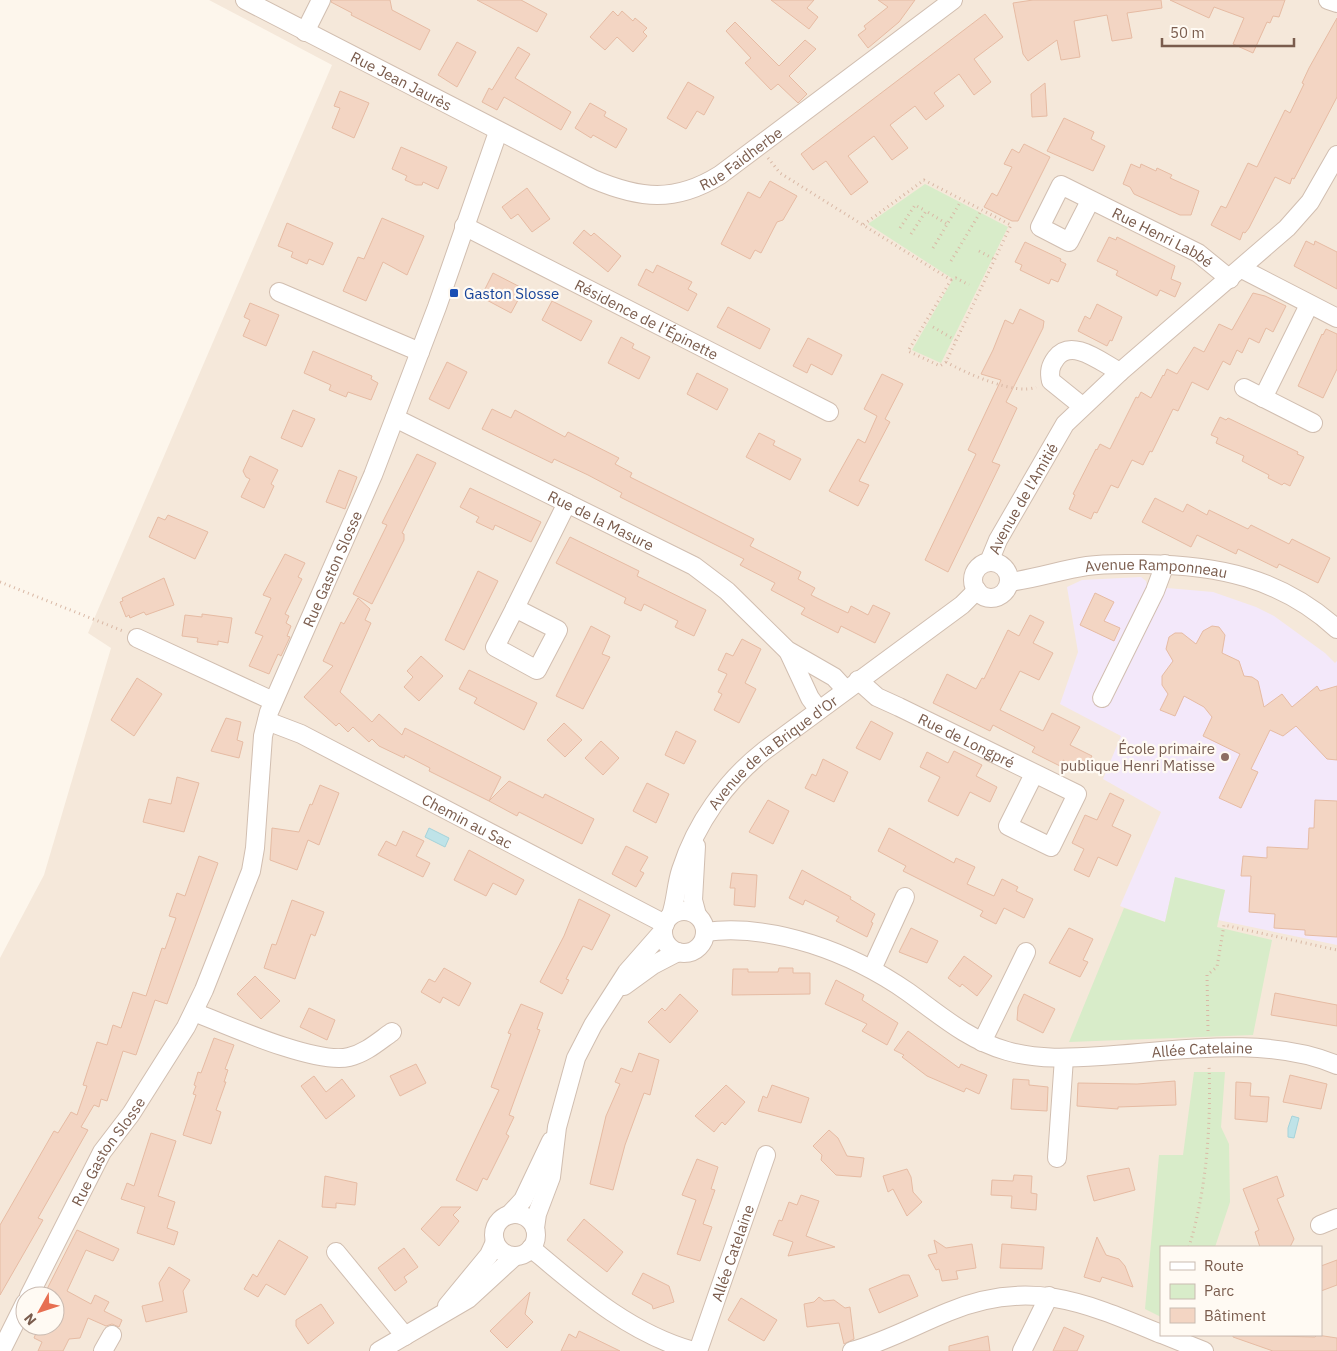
<svg xmlns="http://www.w3.org/2000/svg" width="1337" height="1351" viewBox="0 0 1337 1351" font-family="'IBM Plex Sans',sans-serif">
<rect width="100%" height="100%" fill="#fdf6ec"/>
<path fill="#f5e8da" fill-rule="evenodd" d="M209 0H1337V1351H0V958L44 875 111 648 88 633 332 65ZM1161 1247H1321V1335H1161ZM25 1296H55V1326H25Z"/>
<path fill="#f3e8fa" d="M1141 577 1146 581 1148 590 1161 591 1167 588 1213 592 1256 607 1274 616 1325 653 1335 663 1337 661V945L1218 920 1225 890 1175 878 1165 922 1120 906 1161 812 1103 779 1121 736 1060 704 1078 652 1067 587 1082 580Z"/>
<path fill="#d8ecc9" d="M925 184 1008 227 941 363 912 350 953 279 868 224Z
M1175 877 1225 890 1217 927 1272 940 1253 1035 1069 1042 1124 908 1165 922Z
M1194 1072H1225L1221 1127 1229 1144 1230 1202 1215 1247H1161V1317L1145 1309 1159 1155H1183Z"/>
<path fill="#bfe3e8" stroke="#a5d3da" d="M429 828 449 838 445 847 425 837Z
M1292 1116 1299 1118 1294 1138 1288 1137V1128Z"/>
<path fill="#f3d5c3" stroke="#e6bba3" d="M332 0H390L392 10 430 30 420 50 351 15 352 13 331 2Z
M477 0H521L547 14 537 32Z
M771 0H814L807 8 818 17 809 29Z
M878 0H915L899 22 868 48 858 35 866 29 864 26 888 7Z
M1033 0H1161L1162 8 1127 13 1132 38 1112 41 1107 15 1074 21 1080 57 1061 60 1057 40 1028 61 1023 54 1013 3Z
M1170 0H1285L1279 17 1273 16 1270 23 1267 22 1253 53 1233 44 1244 18 1214 7 1209 18Z
M613 11 618 16 622 11 633 21 635 18 647 28 643 32 647 36 633 52 617 37 605 50 590 37Z
M985 14 1003 37 974 59 991 82 974 95 959 74 934 93 944 106 926 120 915 106 890 125 908 148 892 160 874 136 848 156 868 182 851 195 826 161 813 170 801 154Z
M1337 18V97L1294 179 1292 178 1290 184 1275 177 1249 228 1245 233 1243 232 1240 240 1211 225 1221 206 1226 208 1248 163 1257 167 1285 110 1290 113 1304 84 1302 83 1309 68Z
M735 22 779 66 805 40 816 49 789 76 807 94 798 103 778 84 771 90 745 63 751 58 726 31Z
M457 42 476 52 457 87 438 75Z
M518 47 530 54 515 78 571 112 561 130 504 97 497 110 482 102 489 88 492 90Z
M688 82 714 97 704 115 697 111 686 129 667 118Z
M1045 83 1047 116 1032 117 1031 94Z
M340 91 369 103 354 138 332 128 340 108 334 106Z
M590 103 606 112 604 116 627 129 616 148 593 135 591 138 575 128Z
M1064 118 1094 132 1091 139 1105 146 1093 171 1047 151Z
M1024 144 1050 157 1018 221H1012L984 207 992 193 997 196 1012 167 1004 164 1012 149 1019 153Z
M401 147 447 167 438 189 423 182 422 185H416L405 180 407 176 392 169Z
M1131 164 1140 168 1141 164 1156 171 1157 168 1172 175 1170 178 1199 191 1191 215H1180L1134 194 1130 187 1123 184Z
M770 181 797 196 783 220 777 222 761 253 755 250 750 259 721 244 748 192 760 198Z
M527 188 550 219 532 232 518 214 511 219 502 207Z
M382 218 424 236 407 275 383 262 366 301 343 291 358 257 364 259Z
M287 223 333 243 323 265 309 259 307 264 291 257 293 252 278 246Z
M584 230 591 236 594 233 621 256 608 272 573 243Z
M1109 237 1116 240 1117 237 1175 266 1171 279 1181 283 1175 297 1160 290 1157 296 1116 275 1118 271 1097 261Z
M1306 241 1314 245 1315 241 1337 252V289L1294 266Z
M1025 242 1061 259 1060 261 1066 264 1058 282 1051 279 1049 284 1020 270 1022 265 1015 262Z
M657 265 692 282 688 289 697 294 688 311 638 285 646 269 653 273Z
M493 273 524 289 511 313 481 297Z
M1253 293 1265 296 1286 306 1273 332 1266 328 1259 343 1249 338 1242 353 1237 350 1230 365 1223 361 1208 390 1192 382 1178 411 1173 409 1152 452 1150 451 1143 465 1132 460 1118 488 1111 485 1097 513 1094 512 1091 519 1069 509 1075 495 1073 494 1096 449 1097 450 1100 444 1110 449 1136 397 1138 398 1141 392 1151 398 1163 375 1164 376 1167 369 1177 374 1194 347 1204 352 1219 324 1232 330Z
M552 301 592 321 581 341 542 320Z
M250 303 279 315 266 346 243 336 250 320 244 317Z
M1097 304 1122 317 1112 341 1110 340 1107 346 1078 331 1085 316 1090 319Z
M728 307 770 329 760 349 717 327Z
M1020 309 1044 321 1043 328 1006 402 1017 408 992 462 1000 465 948 572 925 560 976 454 968 450 1001 380 981 374 993 350 1005 320 1013 324Z
M1326 329 1337 334V369L1323 398 1298 386 1322 334 1323 335Z
M621 337 634 344 632 348 650 357 639 379 608 363Z
M808 338 842 355 832 375 811 364 807 373 793 366Z
M313 351 372 376 371 379 378 383 371 400 348 392 346 397 329 390 331 385 304 373Z
M447 362 467 372 449 409 429 399Z
M697 373 728 389 717 410 687 394Z
M882 374 903 384 885 419 890 422 859 481 869 485 858 506 829 491 858 439 865 443 877 416 864 409Z
M492 409 511 418 515 410 565 437 568 432 619 458 615 464 632 473 630 477 754 539 750 546 801 572 798 579 815 588 811 595 829 604 848 613 851 606 868 615 873 605 890 613 875 643 841 626 838 633 801 614 805 608 771 590 775 583 740 565 744 559 620 497 622 493 588 475 554 459 552 463 482 429Z
M293 410 315 419 302 447 281 438Z
M1220 417 1226 420 1228 418 1298 452 1297 454 1304 457 1290 486 1284 483 1282 485 1268 478 1269 475 1242 461 1244 456 1216 443 1218 438 1211 435Z
M759 433 775 441 773 445 801 459 790 480 746 457Z
M417 454 436 463 402 533 404 534V540L372 604 353 594 387 525 382 523Z
M250 456 278 470 271 484 274 486 264 508 241 497 250 479 246 477 243 471Z
M339 470 357 477 345 509 326 502Z
M470 488 541 522 531 542 495 525 493 530 476 522 479 517 460 507Z
M1155 498 1183 512 1187 504 1207 515 1209 510 1248 529 1251 525 1289 544 1292 539 1330 558 1318 583 1279 564 1277 568 1238 549 1236 554 1197 535 1191 547 1142 522Z
M168 515 208 532 195 559 149 537 158 517 165 520Z
M570 537 639 571 637 576 706 610 694 636 675 627 678 621 644 604 641 611 624 603 626 598 556 563Z
M285 554 305 563 298 577 302 579 285 614 289 616 286 623 291 626 287 636 290 637 281 656 278 654 269 674 249 666 263 636 255 633 271 598 263 595Z
M478 571 498 581 464 650 445 640Z
M164 578 174 605 146 615 144 612 130 618 129 615 126 617 120 602 123 601 122 598Z
M1095 593 1114 602 1104 621 1120 628 1114 641 1080 625Z
M358 598 370 609 365 620 371 623 340 692 372 722 379 714 402 735 405 728 501 777 489 801 429 771 430 768 405 755 404 758 379 746 372 739 369 742 353 727 348 732 339 723 336 726 304 697 333 666 323 661 341 622 344 624Z
M202 614 232 618 228 643 218 641V645L197 642 198 638 182 636 185 615 202 617Z
M1030 615 1044 622 1033 643 1053 653 1039 680 1020 671 1000 710 1043 731 1052 713 1080 727 1070 745 1092 756 1084 771 1063 760 1060 766 1032 752 1035 747 993 725 990 731 933 703 947 674 976 689 982 678 984 679 1008 630 1019 636Z
M591 626 610 636 602 654 610 657 583 709 556 696Z
M1212 626 1219 627 1225 635 1222 653 1239 661 1244 676 1252 677 1258 681 1264 707 1282 694 1292 707 1317 686 1320 691 1337 686V760L1327 759 1296 726 1283 736 1270 730 1251 769 1258 772 1241 808 1219 798 1240 754 1203 736 1212 717 1204 707 1184 696 1175 716 1160 710 1168 694 1162 685V676L1173 661 1166 649 1169 637 1175 633H1182L1196 644 1203 631Z
M742 639 761 649 745 683 756 689 739 723 714 710 722 694 718 692 727 674 718 670 726 653 733 656Z
M421 656 443 676 419 701 404 687 413 677 407 671Z
M469 670 537 703 524 730 474 703 477 698 459 689Z
M137 678 162 694 134 736 111 720Z
M226 718 241 722 237 740 243 742 239 758 211 751Z
M871 721 893 733 880 760 856 748Z
M564 723 582 740 565 757 547 740Z
M676 731 696 741 684 764 665 755Z
M601 741 619 758 603 775 585 758Z
M954 751 982 765 976 776 997 787 990 802 970 792 958 816 928 801 940 777 920 767 927 752 948 763Z
M823 759 848 772 834 802 805 788 812 774 816 776Z
M177 777 199 783 184 832 143 822 149 799 171 804Z
M509 781 543 798 545 794 594 819 582 844 527 816 519 812 517 816 489 801Z
M647 783 669 794 656 823 633 811Z
M320 785 339 793 319 845 308 840 297 870 270 860 272 828 299 832 310 804 312 805Z
M1110 793 1124 800 1112 826 1131 835 1117 866 1098 857 1089 877 1074 870 1084 849 1072 843 1085 815 1097 820Z
M768 800 789 811 773 844 749 832Z
M1315 800 1337 801V937L1305 935V930L1274 928 1275 914 1249 912 1251 876H1241L1243 856 1267 858V847L1308 849 1309 828H1314Z
M889 828 954 863 956 858 975 867 967 884 994 896 1002 879 1018 887 1016 891 1033 899 1024 918 1004 908 996 924 980 916 983 911 903 871 906 866 878 851Z
M403 831 424 841 416 856 430 863 423 877 378 855 386 841 396 846Z
M626 846 648 857 640 871 644 873 636 887 612 874Z
M469 850 524 880 516 895 493 883 486 896 454 880Z
M199 856 218 863 167 1004 155 1000 136 1055 123 1051 107 1101 101 1099 99 1107 94 1105 81 1127 88 1130 38 1218 43 1220 0 1295V1225L54 1131 58 1133 71 1112 77 1115 87 1086 83 1085 97 1042 107 1045 113 1025 121 1028 133 992 146 996 162 948 165 949 176 918 169 916 177 893 185 896Z
M802 870 851 897 850 899 875 914 871 922 873 923 867 937 836 921 839 917 805 900 803 905 789 898Z
M732 873 757 875 755 907 734 905 735 888H730Z
M579 899 610 915 592 950 583 946 566 979 569 980 562 994 540 982 564 936Z
M292 900 324 912 315 936 311 934 295 979 264 968 272 944 276 945Z
M911 928 938 941 927 963 899 952Z
M1069 928 1093 939 1083 960 1088 962 1080 977 1049 963Z
M964 956 992 976 977 996 962 984 960 987 948 978Z
M444 968 471 983 459 1006 443 997 440 1003 421 992 429 979 435 982Z
M779 968H793V973H810V994L732 995 733 969H748V972H778Z
M255 976 280 1001 261 1019 237 994Z
M836 980 864 995 862 1000 898 1023 887 1045 862 1031 867 1024 825 1004Z
M1275 993 1337 1005V1026L1271 1015Z
M680 994 698 1011 670 1043 648 1022 662 1008 665 1011Z
M1024 994 1055 1009 1043 1033 1017 1020 1018 1007Z
M521 1004 543 1013 537 1029 540 1030 509 1115 514 1117 506 1134 509 1136 487 1180 483 1178 477 1191 456 1180 499 1090 491 1087 511 1034 508 1033Z
M309 1008 335 1020 327 1040 300 1027Z
M908 1031 959 1068 961 1064 987 1075 979 1094 966 1088 964 1092 927 1076 902 1057 904 1055 894 1050Z
M214 1038 234 1045 225 1069 228 1070 224 1082H226L216 1110 221 1112 211 1144 183 1135 196 1095 193 1094 196 1086 194 1085 198 1072 201 1073Z
M639 1053 659 1060 650 1095 644 1093 625 1145 613 1190 590 1184 606 1116 620 1084 615 1082 621 1068 632 1072Z
M416 1064 426 1083 400 1096 390 1076Z
M1290 1075 1327 1084 1321 1109 1283 1102Z
M314 1076 326 1092 342 1079 355 1096 326 1119 301 1086Z
M1013 1079 1029 1080V1085L1048 1087 1047 1111 1011 1109Z
M1175 1081 1176 1105 1118 1107V1109L1077 1106 1078 1083 1137 1084Z
M1236 1082 1251 1083 1250 1096 1269 1097 1267 1122 1235 1119Z
M726 1085 745 1102 725 1125 722 1122 714 1132 695 1116Z
M772 1085 809 1098 801 1123 758 1111 763 1096 767 1098Z
M829 1130 838 1138 847 1156 864 1158 861 1177 836 1175 821 1160 822 1155 813 1146Z
M151 1133 176 1141 158 1196 175 1202 167 1228 178 1232 174 1245 137 1233 145 1207 121 1199 127 1183 134 1186Z
M697 1159 718 1167 711 1189 715 1190 703 1224 712 1227 700 1261 677 1254 696 1200 682 1195Z
M1129 1168 1135 1190 1094 1201 1087 1176Z
M907 1169 911 1177 913 1192 922 1202 907 1216 893 1189 888 1192 883 1176Z
M1014 1175 1032 1176 1031 1193 1037 1194 1036 1210 1011 1208 1012 1196 991 1195 992 1180 1013 1181Z
M325 1176 357 1183 355 1205 336 1203V1208L322 1207Z
M1277 1176 1284 1196 1277 1199 1294 1239 1290 1247H1260L1255 1232 1259 1230 1243 1189Z
M801 1195 819 1201 806 1236 835 1247 788 1256 793 1242 773 1235 779 1220 782 1221 789 1202 797 1205Z
M441 1207H461L453 1215 459 1221 439 1246 421 1229Z
M584 1219 623 1252 607 1272 567 1240Z
M77 1230 119 1249 113 1261 86 1250 67 1291 91 1304 95 1295 109 1302 104 1311 122 1320 119 1327 112 1324 106 1326 88 1318 80 1338 69 1339 63 1351H38L42 1342 34 1338 39 1326H55V1296L44 1295Z
M1097 1237 1106 1255 1119 1259 1125 1266 1133 1287 1102 1277 1100 1282 1084 1277Z
M279 1240 308 1257 285 1295 266 1284 258 1297 244 1289 253 1274 257 1277Z
M934 1240 946 1248 972 1244 976 1268 956 1271 958 1279 942 1281 939 1269 936 1270 928 1255 937 1253Z
M1002 1244 1044 1247 1042 1269 1000 1268Z
M404 1248 418 1267 404 1277 407 1282 395 1291 378 1268Z
M1337 1260V1285L1321 1291V1266Z
M169 1267 190 1280 183 1291 187 1312 146 1322 142 1306 163 1301 159 1283Z
M643 1273 669 1286 674 1302 653 1309 652 1305 632 1294Z
M903 1275H909L918 1296 879 1313 869 1289Z
M530 1292 525 1314 533 1322 507 1348 490 1331Z
M819 1297 824 1301 834 1300 845 1308 850 1307 854 1339 844 1344 839 1323 807 1327 804 1304 814 1302Z
M741 1298 777 1320 764 1341 728 1320Z
M321 1304 334 1323 308 1344 296 1326V1320Z
M1064 1327 1084 1336 1077 1351H1053Z
M579 1331 620 1351H561L569 1334 576 1338Z
M1233 1335 1315 1337 1317 1335 1337 1338V1351H1273L1233 1337Z
M988 1336 990 1351H949V1346Z"/>
<g fill="none" stroke-linecap="round" stroke-linejoin="round">
<g stroke="#d1beb0" stroke-width="20">
<g id="minor">
<path id="s1" d="M245 0 593 179C640 199 675 203 720 175L953 0"/>
<path d="M1328 0 1337 3"/>
<path d="M305 32 321 0"/>
<path id="s2" d="M1090 201 1069 242 1040 227 1061 185 1198 253 1230 279"/>
<path id="s3" d="M464 226 829 412"/>
<path d="M1242 269 1337 318"/>
<path d="M279 292 420 352"/>
<path d="M1244 388 1313 423"/>
<path d="M1263 398 1309 305"/>
<path d="M1082 406 1051 381C1049 372 1050 366 1056 358 1072 337 1102 363 1120 372"/>
<path id="s4" d="M395 418 694 566 727 591 787 650 834 677 846 690"/>
<path id="s5" d="M989 562 998 540 1065 424 1120 372 1287 228 1310 202 1337 155"/>
<circle cx="991" cy="580" r="18"/>
<path id="s6" d="M1009 582C1035 579 1060 570 1087 566 1106 563 1125 564 1144 564 1218 565 1281 578 1337 629"/>
<path d="M515 608 558 630 537 670 495 647Z"/>
<path d="M515 608 567 503"/>
<path d="M137 638 273 701"/>
<path d="M789 653 810 698 819 710"/>
<path id="s7" d="M858 680 877 697 899 707 1077 794 1051 847 1008 826 1034 774"/>
<path d="M1102 698 1155 591 1165 564"/>
<path id="s8" d="M267 721 301 734 665 924"/>
<path d="M696 846 693 900 697 915"/>
<circle cx="684" cy="932" r="21"/>
<path id="s9" d="M671 915C676 901 676 885 681 870 696 823 726 781 764 751L962 605 977 590"/>
<path id="s10" d="M705 932C774 923 852 953 908 992 940 1015 968 1040 1007 1051 1038 1060 1070 1058 1101 1056 1175 1051 1268 1035 1337 1065"/>
<path d="M872 969 905 897"/>
<path d="M624 986 653 965 678 952"/>
<path d="M194 1012C229 1026 316 1065 349 1057 366 1053 379 1041 392 1032"/>
<path d="M982 1042 1026 952"/>
<path d="M1057 1158 1064 1058"/>
<circle cx="515" cy="1235" r="21"/>
<path d="M509 1215 523 1200 551 1141"/>
<path d="M1320 1225 1337 1218"/>
<path d="M535 1228 537 1214 551 1177 557 1127 576 1058 593 1025 627 972 663 931"/>
<path d="M531 1248C581 1290 629 1333 693 1351"/>
<path d="M336 1252 405 1336"/>
<path id="s11" d="M29 1296 102 1152 131 1114 186 1027 204 990 251 871 255 848 263 736 269 712 373 475 437 307 498 132"/>
<path d="M447 1306 489 1255 495 1242"/>
<path d="M1164 1335 1204 1351"/>
<path d="M1 1351 25 1303"/>
<path d="M103 1351 112 1335"/>
<path d="M379 1351 468 1299 515 1256"/>
<path id="s12" d="M698 1351 766 1155"/>
<path d="M852 1351C885 1342 916 1325 948 1312 1029 1278 1084 1302 1161 1334"/>
<path d="M1022 1351 1049 1296"/>
</g>
</g>
<path stroke="#d9b8a5" stroke-width="3" stroke-dasharray="1 4" stroke-linecap="butt" d="M768 158 780 173 863 225
M900 228 915 205 926 211
M911 234 926 211 947 224
M933 248 961 201
M979 251 994 259
M951 261 981 211
M951 280 956 278 969 285
M933 327 955 340
M946 362 940 366 908 351 951 280 863 225 924 180 1011 225 946 362C966 373 1016 396 1036 387
M0 582 123 631
M1208 1031 1207 975 1217 967 1224 925 1337 950
M1189 1247C1207 1188 1211 1126 1209 1064"/>
<use href="#minor" stroke="#fff" stroke-width="18"/>
</g>
<rect fill="#1a4fb4" stroke="#fffaf3" stroke-width="2" x="449" y="288" width="10" height="10" rx="2.5"/>
<circle fill="#8d6e63" stroke="#fffaf3" stroke-width="2" cx="1225" cy="757" r="5"/>
<g text-anchor="middle" dominant-baseline="central" stroke-width="4.5" stroke-linejoin="round" paint-order="stroke">
<g font-size="15" fill="#7a5c4d" stroke="#fffaf3">
<text stroke="none"><textPath href="#s1" startOffset="176">Rue Jean Jaurès</textPath></text>
<text stroke="none"><textPath href="#s1" startOffset="551">Rue Faidherbe</textPath></text>
<text stroke="none"><textPath href="#s2" startOffset="240">Rue Henri Labbé</textPath></text>
<text stroke="none"><textPath href="#s3" startOffset="205">Résidence de l’Épinette</textPath></text>
<text stroke="none"><textPath href="#s5" startOffset="72">Avenue de l'Amitié</textPath></text>
<text stroke="none"><textPath href="#s4" startOffset="230">Rue de la Masure</textPath></text>
<text stroke="none"><textPath href="#s11" startOffset="798">Rue Gaston Slosse</textPath></text>
<text stroke="none"><textPath href="#s6" startOffset="149">Avenue Ramponneau</textPath></text>
<text stroke="none"><textPath href="#s7" startOffset="125">Rue de Longpré</textPath></text>
<text stroke="none"><textPath href="#s9" startOffset="199">Avenue de la Brique d'Or</textPath></text>
<text stroke="none"><textPath href="#s8" startOffset="224">Chemin au Sac</textPath></text>
<text stroke="none"><textPath href="#s10" startOffset="528">Allée Catelaine</textPath></text>
<text stroke="none"><textPath href="#s11" startOffset="165">Rue Gaston Slosse</textPath></text>
<text stroke="none"><textPath href="#s12" startOffset="104">Allée Catelaine</textPath></text>
</g>
<g font-size="15" fill="#164399" stroke="#fffaf3" text-anchor="start">
<text x="464" y="293">Gaston Slosse</text>
</g>
<g font-size="15" fill="#785e54" stroke="#fffaf3" text-anchor="end">
<text x="1215" y="748">École primaire<tspan x="1215" dy="17">publique Henri Matisse</tspan></text>
</g>
</g>
<rect x="1160" y="1246" width="162" height="90" fill="#fffaf3" stroke="#cabbb1"/>
<rect x="1170" y="1262" width="25" height="8" fill="#ffffff" stroke="#cabbb1"/>
<text x="1204" y="1271" font-size="15" fill="#7a5c4d">Route</text>
<rect x="1170" y="1284" width="25" height="15" fill="#d8ecc9" stroke="#cabbb1"/>
<text x="1204" y="1296" font-size="15" fill="#7a5c4d">Parc</text>
<rect x="1170" y="1308" width="25" height="15" fill="#f3d5c3" stroke="#cabbb1"/>
<text x="1204" y="1321" font-size="15" fill="#7a5c4d">Bâtiment</text>
<g transform="translate(40 1311) rotate(230)"><circle r="24" fill="#fffaf3" stroke="#cabbb1"/>
<path d="M0-4L9 19L0 12L-9 19Z" fill="#e76f51"/>
<text y="-8" font-size="14" font-weight="bold" text-anchor="middle" fill="#7a5c4d">N</text>
</g>
<path d="M1162 38v8h132v-8" fill="none" stroke="#7a5c4d" stroke-width="2.5"/>
<text x="1170" y="38" font-size="15" fill="#7a5c4d" stroke="#fffaf3" stroke-width="4" paint-order="stroke">50 m</text>
</svg>
